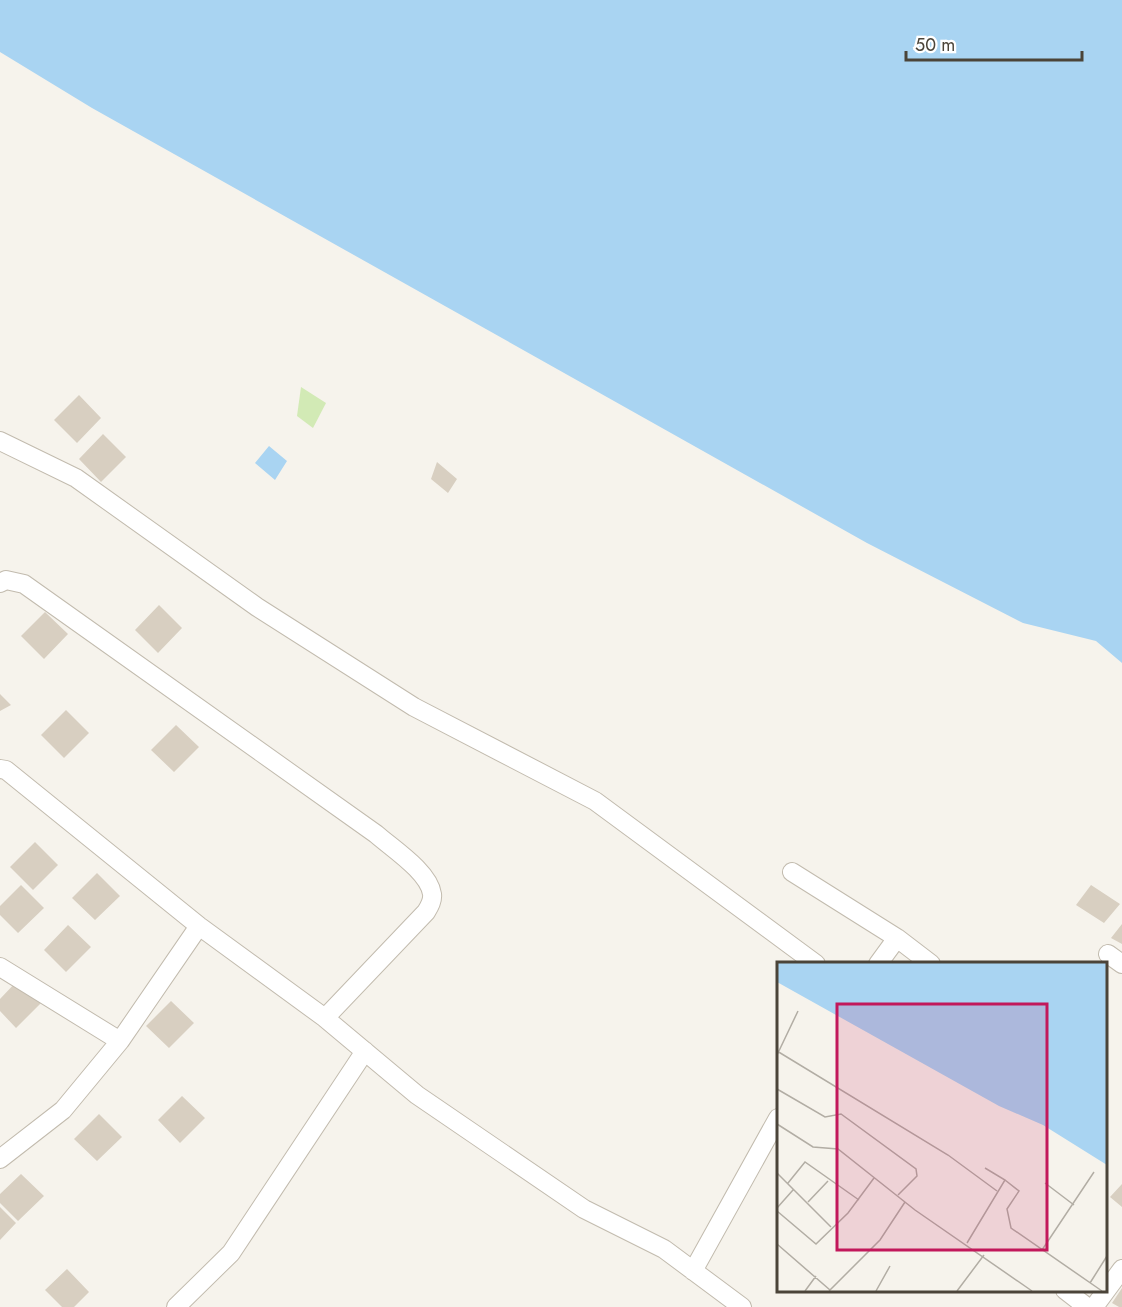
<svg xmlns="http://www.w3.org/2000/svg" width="1122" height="1307" viewBox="0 0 1122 1307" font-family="Jost,sans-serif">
<rect width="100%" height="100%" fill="#f6f3ec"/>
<path fill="#d2eab5" d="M301 387 326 403 313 428 297 416Z"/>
<path fill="#a9d4f2" d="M0 0H1122V663L1096 641 1023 623 867 543 92 108 0 52Z
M269 446 287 461 275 480 255 463Z"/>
<path fill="#d8cfc1" d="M79 395 101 418 77 443 54 420Z
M103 434 126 457 101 482 79 459Z
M437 462 457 479 448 493 431 479Z
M159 605 182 628 158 653 135 630Z
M45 612 68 634 44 659 21 636Z
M0 694 11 705 0 711Z
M66 710 89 733 64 758 41 735Z
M176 725 199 747 174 772 151 750Z
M35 842 58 865 33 890 10 867Z
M97 873 120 896 95 920 72 898Z
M21 885 44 908 18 933 0 915V906Z
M1091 885 1120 904 1104 923 1076 905Z
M1122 924V944L1111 938Z
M68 925 91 947 66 972 44 950Z
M18 980 41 1003 16 1028 0 1011V999Z
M171 1001 194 1023 169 1048 146 1026Z
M182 1096 205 1118 180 1143 158 1120Z
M99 1114 122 1137 97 1161 74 1139Z
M21 1174 44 1196 18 1221 0 1203V1194Z
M1122 1184V1207L1110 1197Z
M0 1207 16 1223 0 1240Z
M67 1269 89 1292 74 1307H62L45 1290Z
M1122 1288V1307H1119L1112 1303Z"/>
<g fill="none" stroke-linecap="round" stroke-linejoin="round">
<g stroke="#c2bbae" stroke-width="20">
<path id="minor" d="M0 441 76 478 257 607 414 707 595 801 816 964
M0 583 6 580 24 584 376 834C393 849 429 872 432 894 433 901 429 907 426 912L325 1018
M0 769 6 770 199 926 325 1018 417 1095 584 1209 664 1249 742 1307
M792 872 897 938 878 964
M897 938 931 964
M1108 954 1122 964
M0 967 120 1041
M0 1159 63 1110 120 1041 199 926
M693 1271 778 1118
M1065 1290 1087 1307
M176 1307 231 1253 365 1051
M1094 1307 1122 1269"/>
</g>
<use href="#minor" stroke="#fff" stroke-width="18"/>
</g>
<g transform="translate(777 962)">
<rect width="330" height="330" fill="#f6f3ec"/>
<path d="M0 1H330V203L266 163 222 144 0 20Z" fill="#a9d4f2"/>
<path fill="none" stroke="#b2ada4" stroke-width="1.5" d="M0 89 171 193 220 229M0 93 21 49M0 127 48 155 64 152 139 207 140 214 121 233M0 162 36 185 61 187 138 248 255 329M0 211 54 265M228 218 242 229 230 247 234 266 325 329M11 221 28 200 82 238M268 221 297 243M31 240 51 219M0 246 16 228M0 249 39 282 71 251 97 216M190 281 228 218 208 206M0 282 53 328M265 288 317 210M313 321 330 294M28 329 39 314M52 329 103 278 128 240M99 329 113 304M180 329 207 293"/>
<path fill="#c2185b" fill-opacity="0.15" stroke="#c2185b" stroke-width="3" d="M60 42H270V288H60Z"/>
<rect width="330" height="330" fill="none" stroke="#4b4439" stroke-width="3"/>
</g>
<path d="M906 51v9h176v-9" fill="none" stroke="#4b4439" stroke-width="3"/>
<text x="915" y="51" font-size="18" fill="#4b4439" stroke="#ffffff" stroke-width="4.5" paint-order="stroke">50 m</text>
</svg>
